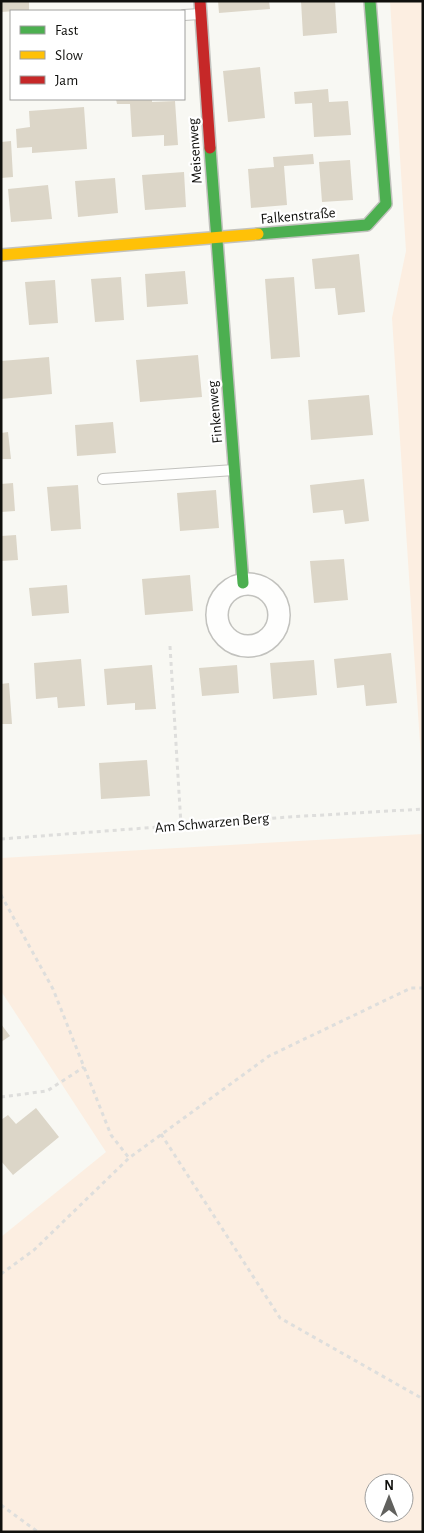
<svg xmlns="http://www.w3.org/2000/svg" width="424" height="1533" viewBox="0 0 424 1533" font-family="'Alegreya Sans',sans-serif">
<rect width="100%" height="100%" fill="#f8f8f3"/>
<path fill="#fceee1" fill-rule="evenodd" d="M390 1H423V789L392 318 406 251Z
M423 834V1532H1V1237L106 1152 1 991V858ZM374 1483H404V1513H374Z"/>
<path fill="#dcd6c8" d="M1 1H29V10L1 12Z
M218 1H269L270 9 219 13Z
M301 1H335L337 33 303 36Z
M260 67 265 118 228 122 223 71Z
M328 89 329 102 348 101 351 135 314 137 312 103 295 104 294 92Z
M116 99H152V102L175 101 178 145 164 146V135L132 137 130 104H117Z
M84 107 87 149 32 153V147L17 148 16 129 30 127 29 111Z
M11 141 13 177 1 178V142Z
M313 154 314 164 284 166 287 205 251 208 248 169 274 167 273 157Z
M350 160 353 200 322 202 319 162Z
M184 172 186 207 145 210 142 175Z
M115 178 118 213 78 217 75 181Z
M48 185 52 219 11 222 8 189Z
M359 254 365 312 338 315 335 288 315 289 312 259Z
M185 271 188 304 147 307 145 274Z
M121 277 124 320 95 322 91 279Z
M294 277 300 357 271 359 265 279Z
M55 280 58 323 29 325 25 282Z
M198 355 202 397 140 402 136 360Z
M49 357 52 394 1 399V361Z
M369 395 373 435 311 440 308 400Z
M113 422 116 453 77 456 75 425Z
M8 432 11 459H1V433Z
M364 479 369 521 345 524 343 510 313 513 310 485Z
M13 483 15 511 1 512V484Z
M78 485 81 529 51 531 47 487Z
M216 490 219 528 180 531 177 493Z
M16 535 18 560 1 561V536Z
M344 559 348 600 314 603 310 561Z
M190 575 193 611 145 615 142 579Z
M67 585 69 613 32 616 29 588Z
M391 653 397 703 366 706 364 685 337 688 334 659Z
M81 659 85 706 58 708 57 697 36 699 34 663Z
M314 660 317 695 273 699 270 663Z
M152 665 156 709 135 710V703L107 705 104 669Z
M237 665 239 693 202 696 199 668Z
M9 683 12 724H1V684Z
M147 760 150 796 101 799 99 763Z
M1 1024 10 1036 1 1042Z
M36 1108 59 1137 13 1175 1 1161V1120L8 1115 16 1124Z"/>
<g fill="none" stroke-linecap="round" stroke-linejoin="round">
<g stroke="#c2c2be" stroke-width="12">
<path id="lane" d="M184 15 200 14
M103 479 234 470"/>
</g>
<g stroke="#c2c2be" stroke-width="24">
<path id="street" d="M217 615a31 31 0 1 1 62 0a31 31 0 1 1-62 0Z"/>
</g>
<g stroke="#c2c2be" stroke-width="14">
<path id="fast" d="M210 148 243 583
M258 234 367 225 386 204 370 1"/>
</g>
<g stroke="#c2c2be" stroke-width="14">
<path id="slow" d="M1 255 258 234"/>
</g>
<g stroke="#c2c2be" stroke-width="14">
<path id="jam" d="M200 1 210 148"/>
</g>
<path stroke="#dededc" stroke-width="3" stroke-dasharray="4 4" stroke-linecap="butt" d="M170 646 181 825
M1 839 289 817 423 809
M1 895 53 989 111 1135 129 1158
M1 1097 47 1091 84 1067
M161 1134 280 1318 423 1399
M1 1274 34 1250 129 1158 269 1056 411 988H423
M1 1505 38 1532"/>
<use href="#lane" stroke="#fefefd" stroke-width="10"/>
<use href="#street" stroke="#fefefd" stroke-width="21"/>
<use href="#fast" stroke="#4caf50" stroke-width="11"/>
<use href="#slow" stroke="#ffc107" stroke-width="11"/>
<use href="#jam" stroke="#c62828" stroke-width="11"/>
</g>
<g text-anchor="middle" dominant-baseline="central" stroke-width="4.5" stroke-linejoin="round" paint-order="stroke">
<g font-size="15" fill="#10100d" stroke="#fff">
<text transform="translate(195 151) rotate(-94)">Meisenweg</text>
<text transform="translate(298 216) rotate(-5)">Falkenstraße</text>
<text transform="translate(215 412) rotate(-95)">Finkenweg</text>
<text transform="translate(212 823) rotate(-5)">Am Schwarzen Berg</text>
</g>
</g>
<rect width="424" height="1533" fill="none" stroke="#10100d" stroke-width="5"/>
<rect x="10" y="10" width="175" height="90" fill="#ffffff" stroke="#9f9f9e"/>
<rect x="20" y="26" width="25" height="8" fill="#4caf50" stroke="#9f9f9e"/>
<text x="55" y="35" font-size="15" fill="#10100d">Fast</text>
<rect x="20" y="51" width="25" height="8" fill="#ffc107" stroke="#9f9f9e"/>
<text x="55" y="60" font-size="15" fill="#10100d">Slow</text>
<rect x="20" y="76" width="25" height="8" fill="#c62828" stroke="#9f9f9e"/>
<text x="55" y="85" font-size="15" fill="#10100d">Jam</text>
<g transform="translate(389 1498)"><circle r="24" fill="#ffffff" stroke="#9f9f9e"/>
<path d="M0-4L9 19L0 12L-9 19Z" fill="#61615e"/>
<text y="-8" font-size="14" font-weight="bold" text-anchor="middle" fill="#10100d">N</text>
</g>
</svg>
